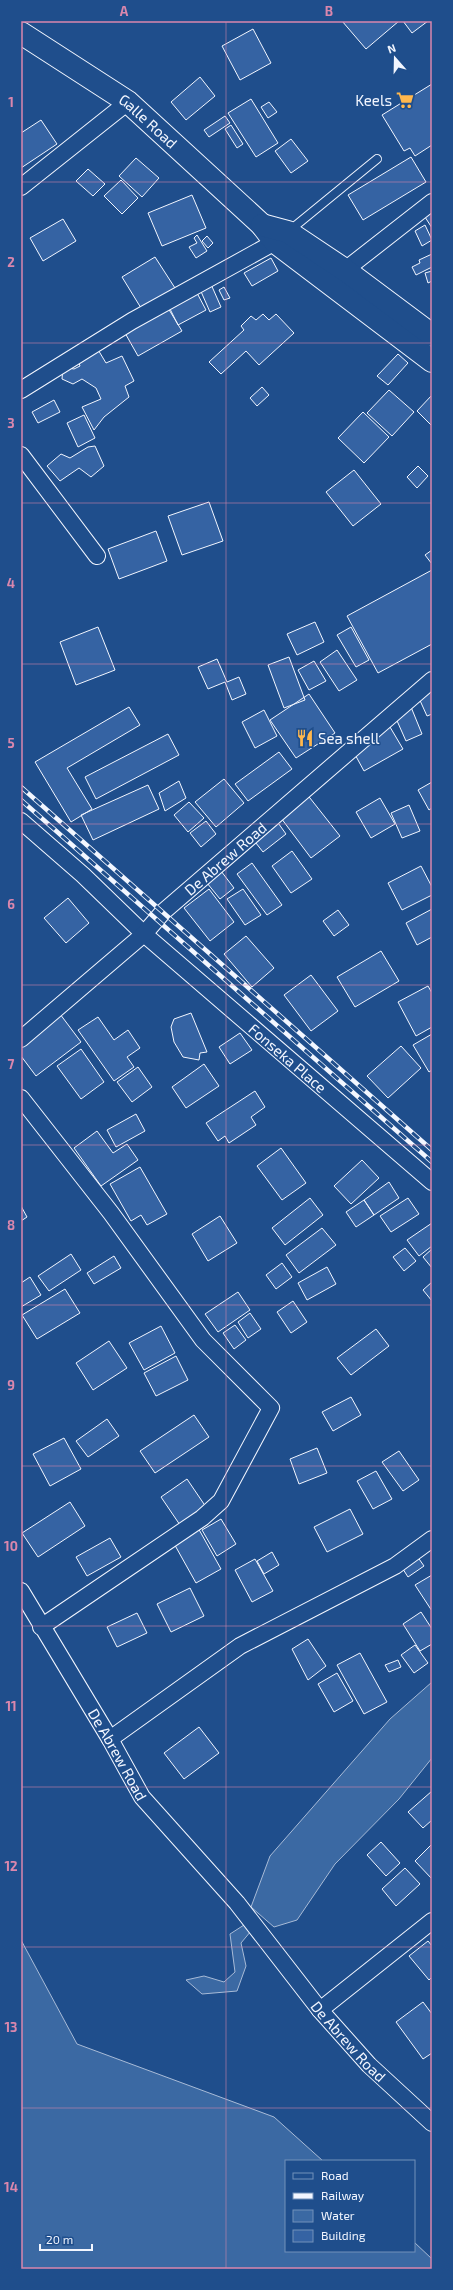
<svg xmlns="http://www.w3.org/2000/svg" width="453" height="2290" viewBox="0 0 453 2290" font-family="'Exo 2',sans-serif">
<rect width="100%" height="100%" fill="#1f4e8c"/>
<path fill="#3b69a3" stroke="#a8bbd7" d="M432 1682V1758L399 1799 335 1864 297 1920 274 1927 251 1907 270 1856 390 1719Z
M244 1925 251 1931 241 1943 246 1966 237 1991 202 1994 186 1980 204 1976 224 1982 235 1972 230 1934Z
M21 1940 77 2044 274 2117 323 2161H286V2251H414V2242L432 2259V2269H21Z"/>
<path fill="#3563a3" stroke="#f2f6ff" d="M342 21H399L366 49Z
M403 21H428L412 33Z
M253 29 271 63 240 80 222 46Z
M200 77 215 96 186 120 171 102Z
M432 84V145L415 156 410 148 404 151 382 115Z
M251 99 278 143 256 157 228 113Z
M269 102 277 112 268 118 261 107Z
M225 116 230 123 209 137 204 130Z
M41 120 57 144 21 168V133Z
M231 125 243 144 237 148 225 129Z
M291 139 308 161 291 173 275 151Z
M411 157 426 182 363 220 348 195Z
M136 158 159 178 142 197 119 176Z
M88 169 105 184 93 196 76 181Z
M121 180 138 198 122 214 104 196Z
M192 195 206 228 162 246 148 213Z
M432 213V228L425 217Z
M63 219 76 241 43 261 30 238Z
M425 225 432 240 422 246 415 231Z
M197 235 207 251 196 258 189 247 197 243 194 238Z
M207 236 213 243 208 248 202 241Z
M432 254V267L416 275 412 267 420 263 419 260Z
M155 257 175 288 141 308 122 277Z
M271 258 278 271 252 286 244 273Z
M432 271V281L428 283 425 273Z
M210 282 221 307 210 312 199 287Z
M224 287 230 298 224 300 219 290Z
M197 293 206 310 178 325 169 307Z
M168 308 182 331 138 356 125 333Z
M263 314 269 320 276 314 294 333 259 365 246 351 221 374 209 362 244 330 241 326 251 316 256 320Z
M97 348 106 363 122 356 134 381 125 386 129 397 104 417 94 430 82 407 101 399 96 388 82 379 73 384 62 379 63 367 74 369 80 366 77 357Z
M398 354 408 363 388 385 377 376Z
M262 387 269 395 257 406 250 398Z
M389 390 414 412 392 436 367 413Z
M432 395V426L417 411Z
M54 400 60 412 38 423 32 412Z
M363 412 389 437 364 463 338 438Z
M84 415 95 438 78 447 67 423Z
M95 446 104 466 91 477 79 468 60 481 47 466 61 454 70 458 88 447Z
M418 466 428 476 417 488 407 477Z
M354 470 381 504 353 526 326 492Z
M209 502 223 541 182 555 168 516Z
M156 531 167 561 119 579 108 549Z
M432 550V564L425 555Z
M432 570V644L378 673 347 616Z
M315 622 324 642 297 655 287 634Z
M98 627 115 670 76 685 60 642Z
M351 627 369 660 356 667 337 635Z
M337 650 357 680 339 691 320 662Z
M289 657 305 700 284 708 268 665Z
M217 659 227 682 239 677 246 694 232 700 225 682 208 689 198 667Z
M314 661 326 681 309 690 298 670Z
M432 689V714L427 716 418 696Z
M309 694 335 733 296 758 270 720Z
M129 707 140 725 67 768 92 809 71 822 35 762Z
M411 707 422 734 406 741 394 714Z
M264 710 277 736 255 748 242 722Z
M390 727 403 749 364 771 352 749Z
M168 734 179 755 96 799 85 777Z
M279 752 292 769 248 801 235 784Z
M224 779 244 803 216 827 195 802Z
M179 781 186 798 165 811 159 793Z
M432 782V808L429 810 418 790Z
M148 785 159 809 93 840 81 815Z
M306 793 340 836 311 858 278 814Z
M380 798 395 824 371 838 356 812Z
M189 802 204 818 188 832 174 815Z
M409 805 420 831 402 838 391 813Z
M276 820 286 834 263 852 252 838Z
M206 821 216 834 201 847 190 833Z
M292 851 312 879 291 893 272 866Z
M252 863 282 905 267 915 237 874Z
M421 866 432 887V895L402 910 388 883Z
M221 871 234 888 220 899 207 883Z
M209 889 234 922 210 941 184 908Z
M243 889 261 915 245 925 227 899Z
M68 898 89 923 66 943 44 918Z
M432 909V937L417 945 406 923Z
M338 910 349 925 334 936 323 921Z
M246 936 274 968 252 987 224 954Z
M381 951 399 981 355 1007 337 977Z
M311 975 338 1011 311 1031 284 995Z
M428 986 432 993V1027L416 1036 398 1002Z
M191 1013 207 1052 200 1053 199 1060 183 1057 174 1042 171 1027 174 1019Z
M60 1014 81 1042 36 1076 21 1056V1044Z
M98 1017 114 1040 128 1030 140 1048 127 1057 134 1067 114 1081 78 1030Z
M240 1033 252 1050 230 1064 219 1047Z
M432 1034V1070L429 1072 413 1045Z
M401 1046 421 1068 388 1098 367 1076Z
M81 1049 104 1082 81 1099 57 1066Z
M204 1064 219 1086 186 1108 172 1087Z
M138 1067 152 1087 132 1102 117 1082Z
M255 1091 265 1107 251 1117 256 1125 229 1143 225 1136 218 1141 206 1123Z
M136 1114 145 1131 116 1147 107 1130Z
M97 1131 113 1153 127 1144 138 1160 101 1186 74 1148Z
M281 1148 306 1183 282 1200 257 1166Z
M362 1160 379 1178 351 1204 334 1186Z
M140 1167 167 1214 147 1225 141 1215 131 1221 110 1184Z
M389 1182 399 1198 374 1215 364 1200Z
M310 1198 323 1215 285 1245 272 1228Z
M408 1198 419 1214 391 1232 380 1216Z
M364 1200 374 1215 356 1227 346 1212Z
M21 1206 27 1217 21 1221Z
M220 1216 237 1243 208 1261 192 1234Z
M432 1223V1246L419 1256 407 1240Z
M322 1228 336 1245 299 1273 286 1255Z
M405 1248 416 1261 404 1271 393 1257Z
M432 1249V1268L423 1257Z
M71 1254 81 1270 49 1291 38 1276Z
M114 1256 121 1268 94 1284 87 1273Z
M282 1263 292 1277 276 1289 266 1275Z
M327 1267 336 1284 307 1300 298 1283Z
M30 1277 41 1295 21 1307V1283Z
M432 1282V1301L423 1290Z
M65 1289 80 1313 37 1339 22 1315Z
M238 1292 250 1310 218 1332 205 1314Z
M293 1301 307 1322 291 1333 277 1312Z
M250 1313 261 1329 248 1338 238 1322Z
M235 1325 246 1340 234 1349 223 1333Z
M161 1326 175 1353 144 1370 129 1343Z
M376 1329 389 1346 351 1375 337 1358Z
M109 1341 127 1368 93 1390 76 1363Z
M176 1356 188 1380 156 1396 144 1373Z
M351 1397 361 1415 333 1431 322 1412Z
M194 1415 209 1437 155 1473 140 1451Z
M107 1419 119 1436 88 1457 76 1441Z
M64 1438 81 1469 50 1486 33 1454Z
M317 1448 327 1473 299 1484 290 1459Z
M399 1451 419 1480 403 1491 382 1462Z
M376 1471 392 1499 373 1509 357 1481Z
M187 1479 206 1507 180 1525 161 1497Z
M70 1502 85 1526 38 1557 22 1533Z
M350 1509 363 1534 327 1552 314 1527Z
M221 1519 236 1544 217 1556 202 1530Z
M197 1526 221 1569 196 1583 172 1540Z
M110 1538 121 1557 87 1576 76 1557Z
M272 1552 279 1565 264 1574 257 1561Z
M417 1556 424 1566 408 1577 401 1566Z
M255 1559 273 1591 252 1602 235 1570Z
M432 1575V1611L415 1585Z
M190 1588 204 1616 171 1632 157 1604Z
M421 1612 432 1629V1644L420 1651 403 1624Z
M137 1613 147 1633 117 1647 107 1627Z
M308 1639 326 1666 308 1680 292 1649Z
M415 1645 428 1663 414 1673 401 1655Z
M360 1653 387 1702 364 1714 337 1665Z
M398 1660 401 1667 389 1672 385 1665Z
M337 1673 353 1701 334 1712 318 1684Z
M199 1727 219 1753 184 1779 164 1753Z
M432 1791V1820L423 1828 408 1812Z
M381 1842 400 1863 386 1876 367 1855Z
M432 1844V1879L415 1861Z
M405 1868 420 1884 396 1906 382 1889Z
M428 1941 432 1946V1977L429 1980 409 1956Z
M423 2002 432 2014V2053L423 2059 396 2022Z"/>
<g fill="none" stroke-linecap="round" stroke-linejoin="round">
<g stroke="#f2f6ff" stroke-width="10">
<path id="service" d="M289 231 377 159"/>
</g>
<g stroke="#f2f6ff" stroke-width="18">
<g id="minor">
<path d="M21 187 128 102"/>
<path d="M345 270 432 202"/>
<path d="M21 390 132 321 275 242 283 236"/>
<path d="M21 455 97 556"/>
<path id="s1" d="M21 821 83 875 144 934 432 1182"/>
<path id="s2" d="M21 1039 144 934 163 912 432 680"/>
<path d="M21 1098 111 1213 203 1340 271 1408 221 1501 202 1518 41 1627"/>
<path id="s3" d="M21 1591 110 1739 142 1797 237 1903 320 2010 369 2065 432 2123"/>
<path d="M110 1739 240 1646 395 1566 432 1539"/>
<path d="M320 2010 432 1921"/>
</g>
</g>
<g stroke="#f2f6ff" stroke-width="24">
<g id="trunk">
<path id="s4" d="M21 33 128 102 262 225 275 242 432 361"/>
<path d="M262 225 288 232 345 270 432 335"/>
</g>
</g>
<use href="#service" stroke="#1f4e8c" stroke-width="8"/>
<use href="#minor" stroke="#1f4e8c" stroke-width="16"/>
<use href="#trunk" stroke="#1f4e8c" stroke-width="22"/>
<g stroke="#f2f6ff" stroke-width="4.5">
<path id="rail" d="M21 787 432 1150
M21 800 432 1162"/>
</g>
<use href="#rail" stroke="#1f4e8c" stroke-width="3" stroke-dasharray="9" stroke-linecap="butt"/>
</g>
<path fill="none" stroke="#da87ad" stroke-width="1" stroke-opacity="0.55" d="M226 21V2269M21 182H432M21 343H432M21 503H432M21 664H432M21 824H432M21 985H432M21 1145H432M21 1305H432M21 1466H432M21 1626H432M21 1787H432M21 1947H432M21 2108H432"/>
<defs>
<g id="supermarket-bare" transform="scale(1.38)"><path d="M-6-5.5h2.5l.6 2H6L4.5 2H-2.5L-4.4-4H-6ZM-1.5 3.2a1.3 1.3 0 1 0 .1 0ZM3 3.2a1.3 1.3 0 1 0 .1 0Z" fill="#ffb74d" stroke="#1f4e8c" stroke-width="2.5" paint-order="stroke"/></g>
<g id="restaurant-bare" transform="scale(1.38)"><path d="M-5-6h1v4h1v-4h1v4h1v-4h1v5L-1.5 .5V6h-2V.5L-5-1ZM5-6V6H3V1.5H1.5Q1.5-4 5-6Z" fill="#ffb74d" stroke="#1f4e8c" stroke-width="2.5" paint-order="stroke"/></g>
</defs>
<g fill-rule="evenodd">
<use href="#supermarket-bare" x="405" y="100"/>
<use href="#restaurant-bare" x="305" y="738"/>
</g>
<g text-anchor="middle" dominant-baseline="central" stroke-width="3" stroke-linejoin="round" paint-order="stroke">
<g font-size="15" fill="#f2f6ff" stroke="#1f4e8c" text-anchor="end">
<text x="392" y="100">Keels</text>
<text x="318" y="738" text-anchor="start">Sea shell</text>
</g>
<g font-size="15" fill="#f2f6ff" stroke="#1f4e8c">
<text stroke="none"><textPath href="#s4" startOffset="155">Galle Road</textPath></text>
<text stroke="none"><textPath href="#s2" startOffset="273">De Abrew Road</textPath></text>
<text stroke="none"><textPath href="#s1" startOffset="357">Fonseka Place</textPath></text>
<text stroke="none"><textPath href="#s3" startOffset="190">De Abrew Road</textPath></text>
<text stroke="none"><textPath href="#s3" startOffset="559">De Abrew Road</textPath></text>
</g>
</g>
<rect width="453" height="2290" fill="none" stroke="#1f4e8c" stroke-width="44"/>
<rect x="285" y="2160" width="130" height="92" fill="#1f4e8c" stroke="#7391ba"/>
<rect x="293" y="2173" width="20" height="6" fill="#1f4e8c" stroke="#7391ba"/>
<text x="321" y="2180" font-size="12" fill="#f2f6ff">Road</text>
<rect x="293" y="2193" width="20" height="6" fill="#f2f6ff" stroke="#7391ba"/>
<text x="321" y="2200" font-size="12" fill="#f2f6ff">Railway</text>
<rect x="293" y="2210" width="20" height="12" fill="#3b69a3" stroke="#7391ba"/>
<text x="321" y="2220" font-size="12" fill="#f2f6ff">Water</text>
<rect x="293" y="2230" width="20" height="12" fill="#3563a3" stroke="#7391ba"/>
<text x="321" y="2240" font-size="12" fill="#f2f6ff">Building</text>
<g transform="translate(395 58) rotate(340)" stroke="#1f4e8c" stroke-width="3" paint-order="stroke">
<path d="M0-3L7 15L0 10L-7 15Z" fill="#f2f6ff"/>
<text y="-6" font-size="11" font-weight="bold" text-anchor="middle" fill="#f2f6ff">N</text>
</g>
<path d="M40 2244v6h52v-6" fill="none" stroke="#f2f6ff" stroke-width="2"/>
<text x="46" y="2244" font-size="12" fill="#f2f6ff" stroke="#1f4e8c" stroke-width="3" paint-order="stroke">20 m</text>
<rect x="22" y="22" width="409" height="2246" fill="none" stroke="#da87ad" stroke-width="1.5"/>
<g font-size="13" text-anchor="middle" font-weight="bold" fill="#da87ad">
<text x="124" y="16">A</text>
<text x="329" y="16">B</text>
<text x="11" y="107">1</text>
<text x="11" y="267">2</text>
<text x="11" y="428">3</text>
<text x="11" y="588">4</text>
<text x="11" y="748">5</text>
<text x="11" y="909">6</text>
<text x="11" y="1069">7</text>
<text x="11" y="1230">8</text>
<text x="11" y="1390">9</text>
<text x="11" y="1551">10</text>
<text x="11" y="1711">11</text>
<text x="11" y="1871">12</text>
<text x="11" y="2032">13</text>
<text x="11" y="2192">14</text>
</g>
</svg>
